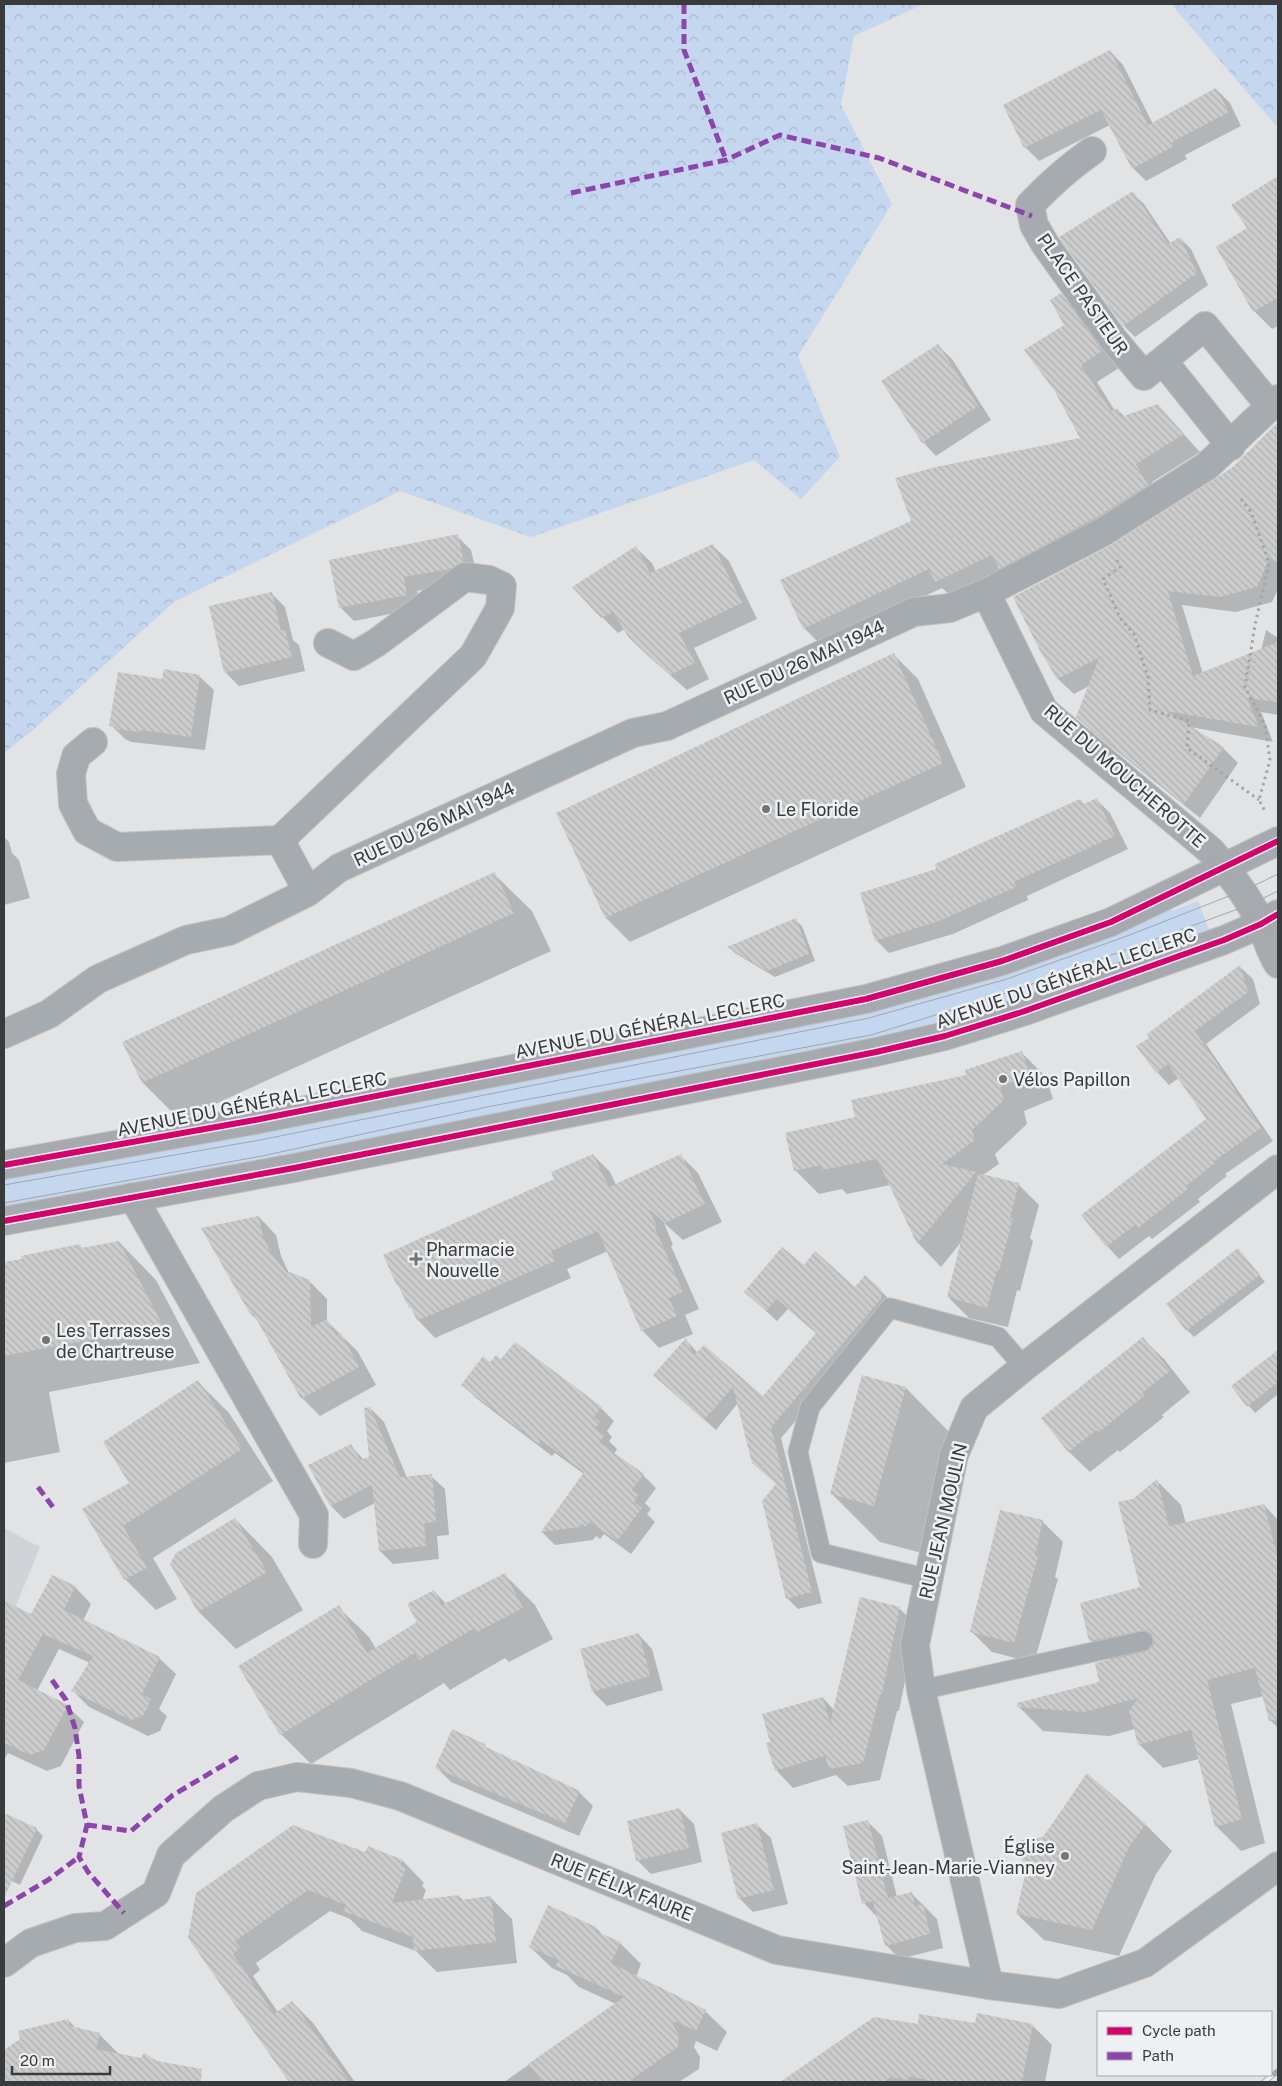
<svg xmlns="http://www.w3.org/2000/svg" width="1282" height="2086" viewBox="0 0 1282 2086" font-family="'Public Sans',sans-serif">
<defs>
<pattern id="forest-crowns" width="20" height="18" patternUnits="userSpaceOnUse" patternTransform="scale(1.25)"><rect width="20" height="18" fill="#c4d7ef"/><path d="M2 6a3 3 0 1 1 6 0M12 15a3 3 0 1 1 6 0" fill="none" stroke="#a9b9ce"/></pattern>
<pattern id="building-back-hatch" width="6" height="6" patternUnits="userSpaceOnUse" patternTransform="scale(1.25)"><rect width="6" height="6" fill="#ccc"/><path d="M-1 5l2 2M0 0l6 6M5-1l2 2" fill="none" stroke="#b0b0b0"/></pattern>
</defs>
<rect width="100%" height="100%" fill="#e2e3e5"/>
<path fill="#d0d4d9" d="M4 1528 40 1547 4 1635Z"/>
<path fill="#c4d7ef" d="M1198 901 1211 934 942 1027 4 1212V1179L259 1131 482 1084 1169 907 1172 911Z"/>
<path fill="url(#forest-crowns)" d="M4 4H924L854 36 841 105 892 204 798 356 840 457 801 499 754 460 531 537 400 491 174 602 34 729 4 753Z
M1171 4H1278V128Z"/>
<path fill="#0003" d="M1110 51 1123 65 1153 124 1216 89 1230 103 1241 126 1185 155 1187 159 1146 181 1133 168 1110 125 1039 161 1025 147Z
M1278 178V326L1272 329 1254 311 1249 228 1233 206Z
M1132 193 1144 204 1171 244 1180 238 1191 249 1208 285 1135 337 1124 326 1061 237Z
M1061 295 1078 312 1119 368 1097 382 1115 411 1118 410 1125 417 1158 406 1200 452 1152 482 1164 502 953 598 942 588 821 645 804 628 913 521 1082 439Z
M938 346 952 359 991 420 936 456 923 442Z
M1278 424V589L1272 602 1236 612 1182 605 1203 674 1261 651 1266 630 1278 638V715L1261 712 1273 742 1190 727 1223 748 1238 763 1200 818 1093 732 1077 717 1089 686 1074 694 1058 679 1040 649 1112 546 1235 467Z
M457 536 471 550 477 576 464 582 417 591 421 608 354 621 340 607Z
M713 546 729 561 757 619 694 648 709 679 687 690 646 654 630 638 625 629 618 633 602 617 636 548 652 563 656 572Z
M271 593 285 607 293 640 299 645 305 671 239 686 225 672Z
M894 655 918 679 966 787 630 942 606 918 558 813Z
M165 671 200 677 214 690 205 750 131 742 125 739 111 725 163 680Z
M1080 800 1085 805 1097 800 1110 813 1128 849 1027 896 1028 900 953 934 889 953 876 940 938 869Z
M4 837 9 842 12 853 19 860 30 898 4 905Z
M494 874 532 911 551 951 180 1120 143 1083 124 1043Z
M795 920 802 926 815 961 775 977 735 953 729 947Z
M1240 967 1253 979 1260 1004 1206 1044 1273 1141 1225 1174 1227 1176 1198 1199 1200 1202 1152 1239 1149 1236 1119 1259 1107 1246 1208 1119 1179 1078 1169 1085 1157 1072Z
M1022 1053 1046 1077 1053 1099 1024 1111 1027 1124 995 1154 999 1164 983 1175 1018 1184 1039 1205 1030 1238 1033 1241 1020 1291 1017 1290 1008 1327 969 1318 948 1297 962 1241 941 1267 918 1243 890 1185 847 1194 842 1189 819 1194 795 1170 856 1118 967 1076Z
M593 1155 610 1172 616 1185 681 1156 698 1173 722 1222 683 1240 664 1223 673 1245 671 1246 699 1309 685 1315 693 1334 659 1348 642 1330 608 1251 567 1269 571 1278 435 1338 418 1320 398 1285Z
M259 1217 276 1235 281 1256 289 1273 309 1281 327 1299V1321L358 1352 376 1385 320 1416 302 1398 259 1322 251 1314Z
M119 1242 156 1280 200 1363 49 1392 60 1452 4 1463V1263L80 1246 83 1249Z
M1238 1249 1265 1282 1194 1337 1187 1330Z
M804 1267 855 1289 880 1290 891 1301V1310L781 1438 822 1603 798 1609 787 1598 777 1485 738 1403 716 1430 665 1385 686 1340 698 1353 763 1398 817 1334 788 1309 777 1321 745 1292Z
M1143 1339 1164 1359 1190 1392 1162 1415 1164 1417 1120 1452 1118 1450 1090 1472 1069 1452 1043 1418Z
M1278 1352V1394L1255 1413 1232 1387Z
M490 1364 601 1408 614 1421 607 1431 612 1437 609 1441 617 1449 614 1454 643 1475 656 1488 645 1503 651 1509 647 1514 655 1522 631 1554 604 1534 600 1539 596 1536 593 1540 555 1545 542 1532 584 1474 555 1453 552 1456 476 1398 463 1385Z
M863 1377 906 1388 954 1437 922 1553 880 1542 831 1493Z
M198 1382 229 1413 273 1481 153 1558 177 1599 156 1610 125 1579 84 1509 131 1483Z
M370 1408 384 1422 407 1478 431 1476 445 1489 449 1535 437 1536 439 1559 393 1564 380 1551 375 1503 344 1519 331 1506 309 1466 350 1445 364 1460 370 1458Z
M1157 1481 1181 1505 1186 1524 1264 1505 1278 1520V1728L1270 1720 1264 1696 1231 1704 1265 1843 1241 1851 1216 1826 1199 1759 1163 1768 1139 1744 1135 1729 1109 1736 1043 1731 1018 1706 1101 1683 1111 1661 1091 1641 1142 1588 1133 1500Z
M235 1519 272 1557 303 1610 236 1649 199 1612 172 1564Z
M1042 1521 1063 1542 1055 1577 1058 1579 1034 1663 992 1652 972 1632Z
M505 1575 535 1605 553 1639 509 1662 505 1658 450 1690 444 1683 311 1764 281 1734 338 1607 369 1637 376 1649 419 1622 434 1591 446 1604Z
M75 1587 91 1604 83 1621 159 1658 176 1674 159 1709 167 1716 160 1731 148 1736 89 1707 73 1691 90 1663 59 1649 37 1691 67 1706 84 1722 61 1766 47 1771 8 1753 4 1760V1602L32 1616Z
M899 1608 916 1625 899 1711H897L880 1780 848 1786 836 1775 793 1788 776 1770 823 1698 834 1710Z
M639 1635 652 1649 663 1690 607 1706 593 1692Z
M484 1745 490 1751 579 1792 593 1806 579 1836 451 1782 437 1768Z
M680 1810 694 1824 702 1862 651 1874 637 1860Z
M10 1817 36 1829 43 1836 20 1885 4 1877V1830Z
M868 1822 882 1836 897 1897 911 1893 937 1919 943 1948 900 1959 886 1945 877 1917 864 1903Z
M1145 1824 1172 1851 1156 1874 1119 1956 1044 1940 1017 1914Z
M757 1825 771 1838 788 1904 753 1912 739 1898Z
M366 1854 403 1861 424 1883 422 1886 426 1890 422 1901 459 1896 464 1901 490 1897 512 1919 517 1963 437 1972 416 1951 362 1931 350 1919 330 1911 256 1963 260 1970 253 1976 278 2012 292 2002 313 2023 355 2082H291L189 1938Z
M596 1928 604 1936 620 1943 641 1964 636 1977 705 2011 727 2032 717 2051 696 2041 694 2047 700 2057 699 2069 679 2082H504L616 2004 579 1987 567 1975 552 1968 530 1947Z
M978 2015 1033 2026 1052 2045 1045 2082H783L875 2019 919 2025 976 2024Z
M68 2020 77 2029 99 2034 120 2055 188 2082H4V2052L22 2039Z"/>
<path fill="url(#building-back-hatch)" d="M1110 50 1148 125 1216 88 1229 112 1172 142 1174 146 1132 169 1101 110 1024 148 1003 105Z
M1278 176V298L1253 312 1216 247 1247 228 1231 205Z
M1133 191 1168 244 1180 237 1197 273 1123 326 1059 237Z
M1061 293 1102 351 1081 365 1111 411 1118 408 1121 417 1158 404 1184 434 1136 464 1148 485 1095 518 999 569 992 555 935 582 929 569 803 629 780 580 911 521 895 478 936 467 1080 438 1054 390 1024 350 1064 325 1050 300Z
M938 344 978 406 922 443 881 381Z
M1278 422V562L1269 559 1257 587 1220 597 1168 591 1193 676 1278 642V702L1247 698 1259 727 1166 711 1224 747 1184 804 1076 717 1099 658 1057 679 1039 649 1013 597 1111 545 1215 479 1234 466Z
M458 534 464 562 450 569 404 577 407 595 339 608 329 560Z
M713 544 742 603 679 633 695 663 670 675 629 638 613 612 601 618 572 587 636 546 650 573Z
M272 592 281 631 285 630 292 657 224 673 209 606Z
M894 653 943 763 605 918 556 813Z
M164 669 200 675 191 737 141 730 140 732 116 729 117 727 109 726 118 672 162 679Z
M1097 798 1115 836 1014 882 1016 887 939 921 875 941 860 893 936 869 935 864 1080 799 1084 804Z
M495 872 514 913 142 1083 122 1042Z
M796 918 809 954 767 971 727 947Z
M1240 965 1248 992 1195 1031 1261 1128 1214 1161 1215 1163 1186 1186 1188 1189 1138 1228 1136 1224 1106 1247 1081 1215 1206 1119 1168 1064 1156 1073 1136 1046 1149 1038 1147 1034Z
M1022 1051 1030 1075 1000 1087 1004 1100 972 1130 975 1140 942 1164 976 1172 917 1244 877 1159 822 1170 821 1165 794 1171 785 1133 855 1117 851 1100 966 1075 965 1070Z
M593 1154 609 1187 681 1154 705 1204 665 1223 649 1209 657 1227 655 1228 683 1292 669 1298 677 1316 641 1331 598 1231 551 1251 555 1261 417 1321 411 1307 409 1308 398 1285 397 1286 383 1255 554 1179 551 1172Z
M978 1173 1019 1183 1010 1218 1013 1219 999 1271 997 1270 987 1308 947 1297Z
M259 1216 263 1237 272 1255 287 1273 289 1272 310 1280 311 1327 327 1319 336 1335 341 1333 359 1367 301 1399 253 1313 250 1314 201 1228Z
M119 1241 163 1326 4 1356V1262L22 1259 21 1256 80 1244 81 1248Z
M782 1247 804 1265 815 1251 855 1287 865 1275 881 1289V1299L771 1427 812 1592 786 1599 762 1501 776 1484 752 1463 733 1387 704 1420 653 1375 686 1338 694 1355 704 1345 763 1396 816 1333 777 1299 766 1311 744 1292Z
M1238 1248 1260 1275 1186 1331 1166 1304Z
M1143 1337 1170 1371 1142 1393 1144 1396 1099 1432 1097 1430 1068 1452 1041 1418Z
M515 1342 602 1407 594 1417 600 1422 595 1428 605 1435 599 1442 644 1474 632 1490 638 1495 634 1502 642 1508 617 1541 590 1522 586 1527 582 1524 580 1527 541 1532 584 1472 541 1440 539 1444 461 1385 483 1356 490 1362 496 1355 501 1359Z
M1278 1350V1382L1247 1407 1231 1386Z
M862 1375 906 1387 874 1506 830 1494Z
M198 1380 242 1449 123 1526 147 1568 124 1580 82 1509 129 1483 103 1442Z
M370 1407 400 1477 432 1474 436 1522 424 1523 426 1546 379 1551 372 1485 330 1506 308 1465 351 1444 360 1460 369 1457 364 1408Z
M1157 1479 1169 1526 1264 1504 1278 1558V1720L1269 1721 1255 1668 1207 1680 1242 1819 1215 1827 1191 1730 1138 1745 1129 1711 1138 1698 1084 1712 1017 1707V1703L1099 1682 1095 1663 1145 1652 1154 1645V1639L1152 1634 1146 1630 1089 1641 1080 1603 1140 1587 1118 1502 1133 1499Z
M1000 1510 1043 1520 1035 1556 1038 1557 1014 1643 970 1632Z
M235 1518 267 1572 198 1612 170 1564 176 1553Z
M505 1573 523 1608 477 1632 475 1628 419 1660 415 1653 280 1735 238 1666 339 1605 367 1653 417 1622 407 1604 434 1590 442 1605Z
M52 1575 76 1586 64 1610 160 1657 142 1694 151 1699 144 1715 131 1720 71 1691 93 1656 43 1634 18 1680 68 1705 44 1750 30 1755 4 1743V1601L31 1614Z
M860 1597 900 1607 882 1694H880L863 1763 829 1769 825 1756 775 1771 766 1743 770 1742 762 1714 823 1697 830 1723Z
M639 1633 650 1676 592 1692 580 1649Z
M452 1729 485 1744 484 1746 580 1791 565 1823 435 1768Z
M1087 1773 1146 1824 1129 1847 1092 1930 1016 1914 1027 1866 1007 1842 1043 1837Z
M680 1808 689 1848 636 1861 627 1821Z
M4 1813 37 1828 4 1898Z
M868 1820 888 1898 862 1904 843 1826Z
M757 1823 774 1890 738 1899 721 1833Z
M293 1825 365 1852 368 1846 403 1860 401 1866 406 1868 392 1903 459 1895 460 1900 491 1896 496 1942 414 1951 413 1937 340 1910H344L346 1905 308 1890 235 1941 240 1948 233 1954 274 2014 292 2001 350 2082H289L188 1938 196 1893Z
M912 1892 915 1906 923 1904 930 1934 885 1946 873 1902Z
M548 1905 596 1927 595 1931 621 1942 611 1963 706 2010 696 2031 675 2021 673 2025 679 2035 678 2047 628 2082H542L528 2064 624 1997 556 1966 558 1960 529 1947Z
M977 2013 1033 2024 1022 2082H937L909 2076 908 2080 891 2077 883 2082H780L874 2017 918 2024 919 2014 975 2023Z
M68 2019 70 2026 100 2033 96 2049 141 2058 144 2053 157 2061 202 2069 201 2082H4V2050L20 2039 18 2031Z"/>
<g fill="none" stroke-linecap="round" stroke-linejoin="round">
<g stroke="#c1c1c2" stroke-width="21">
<path id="service" d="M929 1579 821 1553 798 1452 810 1407 890 1308 998 1337 1024 1367
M921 1690 1143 1641"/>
</g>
<g stroke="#c1c1c2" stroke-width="30">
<path id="minor" d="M1092 151C1069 167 1049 185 1030 205L1034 225 1045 244 1113 339 1144 376 1205 326 1271 407
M1163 361 1231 446
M986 593 1044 711 1211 851C1227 870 1252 902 1261 925 1267 938 1270 951 1278 964
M93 742 76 756 71 774 73 804 87 831 117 847 280 840 308 892
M280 840 473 656 500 608 502 586 489 580 465 577 376 643 354 656 328 643
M4 1034 49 1014 98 979 186 940 229 931 308 892 339 868 633 733 667 726 914 612 950 608 986 593 1103 532 1207 466 1278 399
M133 1197 314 1515 313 1544
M989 1985 921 1690 915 1645 954 1455 974 1408 1024 1367 1278 1169"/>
</g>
<g stroke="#c1c1c2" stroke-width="30">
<path id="tertiary" d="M4 1963 31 1943 75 1928 105 1926 156 1893 171 1855 223 1809 258 1786 297 1777 351 1783 400 1796 777 1950 989 1985 1059 1994 1145 1963 1278 1866"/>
</g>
<g stroke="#c1c1c2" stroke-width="30">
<path id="secondary" d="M4 1165 255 1120 866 999 1002 961 1111 922 1278 841
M4 1221 294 1168 876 1052 945 1036 1022 1012 1224 940 1261 924 1278 914"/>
</g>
<path stroke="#a1a4a9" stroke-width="3" stroke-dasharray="2.5 4" stroke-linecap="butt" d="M1241 499 1251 512 1269 563 1255 625 1245 687 1265 725 1270 760 1259 800 1266 813
M1117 560 1120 567 1103 579 1120 618 1134 634 1148 677 1150 710 1189 721 1187 748 1259 800"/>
<use href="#service" stroke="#a6abb0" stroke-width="19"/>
<use href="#minor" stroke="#a6abb0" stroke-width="28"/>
<use href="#tertiary" stroke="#a6abb0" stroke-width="28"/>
<use href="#secondary" stroke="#a6aaaf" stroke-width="28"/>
<path stroke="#a2a6aa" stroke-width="1" d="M4 1185 260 1140 869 1018 1007 979 1127 936 1247 889 1278 874
M4 1203 262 1156 487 1107 871 1035 1010 992 1249 905 1278 891"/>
<g stroke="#a2a6aa" stroke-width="5.5">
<path id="rail" d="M1264 2082 1278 2071"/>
</g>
<use href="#rail" stroke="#eef0f3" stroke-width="4" stroke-dasharray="11" stroke-linecap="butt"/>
<path stroke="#8e44ad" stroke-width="5" stroke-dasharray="10 5" stroke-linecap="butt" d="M684 4V50L726 160
M571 193 726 160 780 135 879 158 1032 216
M38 1487 55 1510
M52 1680 66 1700 75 1728 79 1756V1786L87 1825 79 1857 88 1872 124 1913
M87 1825 131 1831 173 1795 239 1756
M4 1906 48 1880 79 1857"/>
<g stroke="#eef0f3" stroke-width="9">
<path id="cycleway" d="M4 1165 255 1120 866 999 1002 961 1111 922 1278 841
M4 1221 294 1168 876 1052 945 1036 1022 1012 1224 940 1261 924 1278 914"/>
</g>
<use href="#cycleway" stroke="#d6006c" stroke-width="6"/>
</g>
<g fill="#747576" stroke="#eef0f3" stroke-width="2">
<circle cx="766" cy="809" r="5"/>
<circle cx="1003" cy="1079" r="5"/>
<path d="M413.5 1251.5h5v5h5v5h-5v5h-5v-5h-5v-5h5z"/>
<circle cx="46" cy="1340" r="5"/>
<circle cx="1065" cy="1856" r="5"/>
</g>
<g text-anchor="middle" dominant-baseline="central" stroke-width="5" stroke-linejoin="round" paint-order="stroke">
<g font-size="18" fill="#393a3b" stroke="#eef0f3">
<text transform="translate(1083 294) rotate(55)">PLACE PASTEUR</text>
<text transform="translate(804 662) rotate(-25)">RUE DU 26 MAI 1944</text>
<text transform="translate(1125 776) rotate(41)">RUE DU MOUCHEROTTE</text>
<text transform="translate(434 824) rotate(-25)">RUE DU 26 MAI 1944</text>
<text transform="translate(1066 978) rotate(-19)">AVENUE DU GÉNÉRAL LECLERC</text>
<text transform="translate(650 1026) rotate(-11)">AVENUE DU GÉNÉRAL LECLERC</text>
<text transform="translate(252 1104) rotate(-11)">AVENUE DU GÉNÉRAL LECLERC</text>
<text transform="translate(943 1521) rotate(-77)">RUE JEAN MOULIN</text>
<text transform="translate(622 1887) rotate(22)">RUE FÉLIX FAURE</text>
</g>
<g font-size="18" fill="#393a3b" stroke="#eef0f3" text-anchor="start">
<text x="776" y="809">Le Floride</text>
<text x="1013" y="1079">Vélos Papillon</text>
<text x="426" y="1249">Pharmacie<tspan x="426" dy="21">Nouvelle</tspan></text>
<text x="56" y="1330">Les Terrasses<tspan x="56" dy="21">de Chartreuse</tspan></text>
<text x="1055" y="1846" text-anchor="end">Église<tspan x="1055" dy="21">Saint-Jean-Marie-Vianney</tspan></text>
</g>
</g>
<rect width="1282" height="2086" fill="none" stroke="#393a3b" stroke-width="10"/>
<rect x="1097" y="2011" width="175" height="65" fill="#eef0f3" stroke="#a6a7a9"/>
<rect x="1107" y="2027" width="25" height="8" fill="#d6006c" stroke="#a6a7a9"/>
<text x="1142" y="2036" font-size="15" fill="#393a3b">Cycle path</text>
<rect x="1107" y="2052" width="25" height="8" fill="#8e44ad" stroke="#a6a7a9"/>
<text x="1142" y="2061" font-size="15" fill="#393a3b">Path</text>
<path d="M12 2066v8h98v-8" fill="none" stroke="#393a3b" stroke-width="2.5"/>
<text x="20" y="2066" font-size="15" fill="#393a3b" stroke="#eef0f3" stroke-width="4" paint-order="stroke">20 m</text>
</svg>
